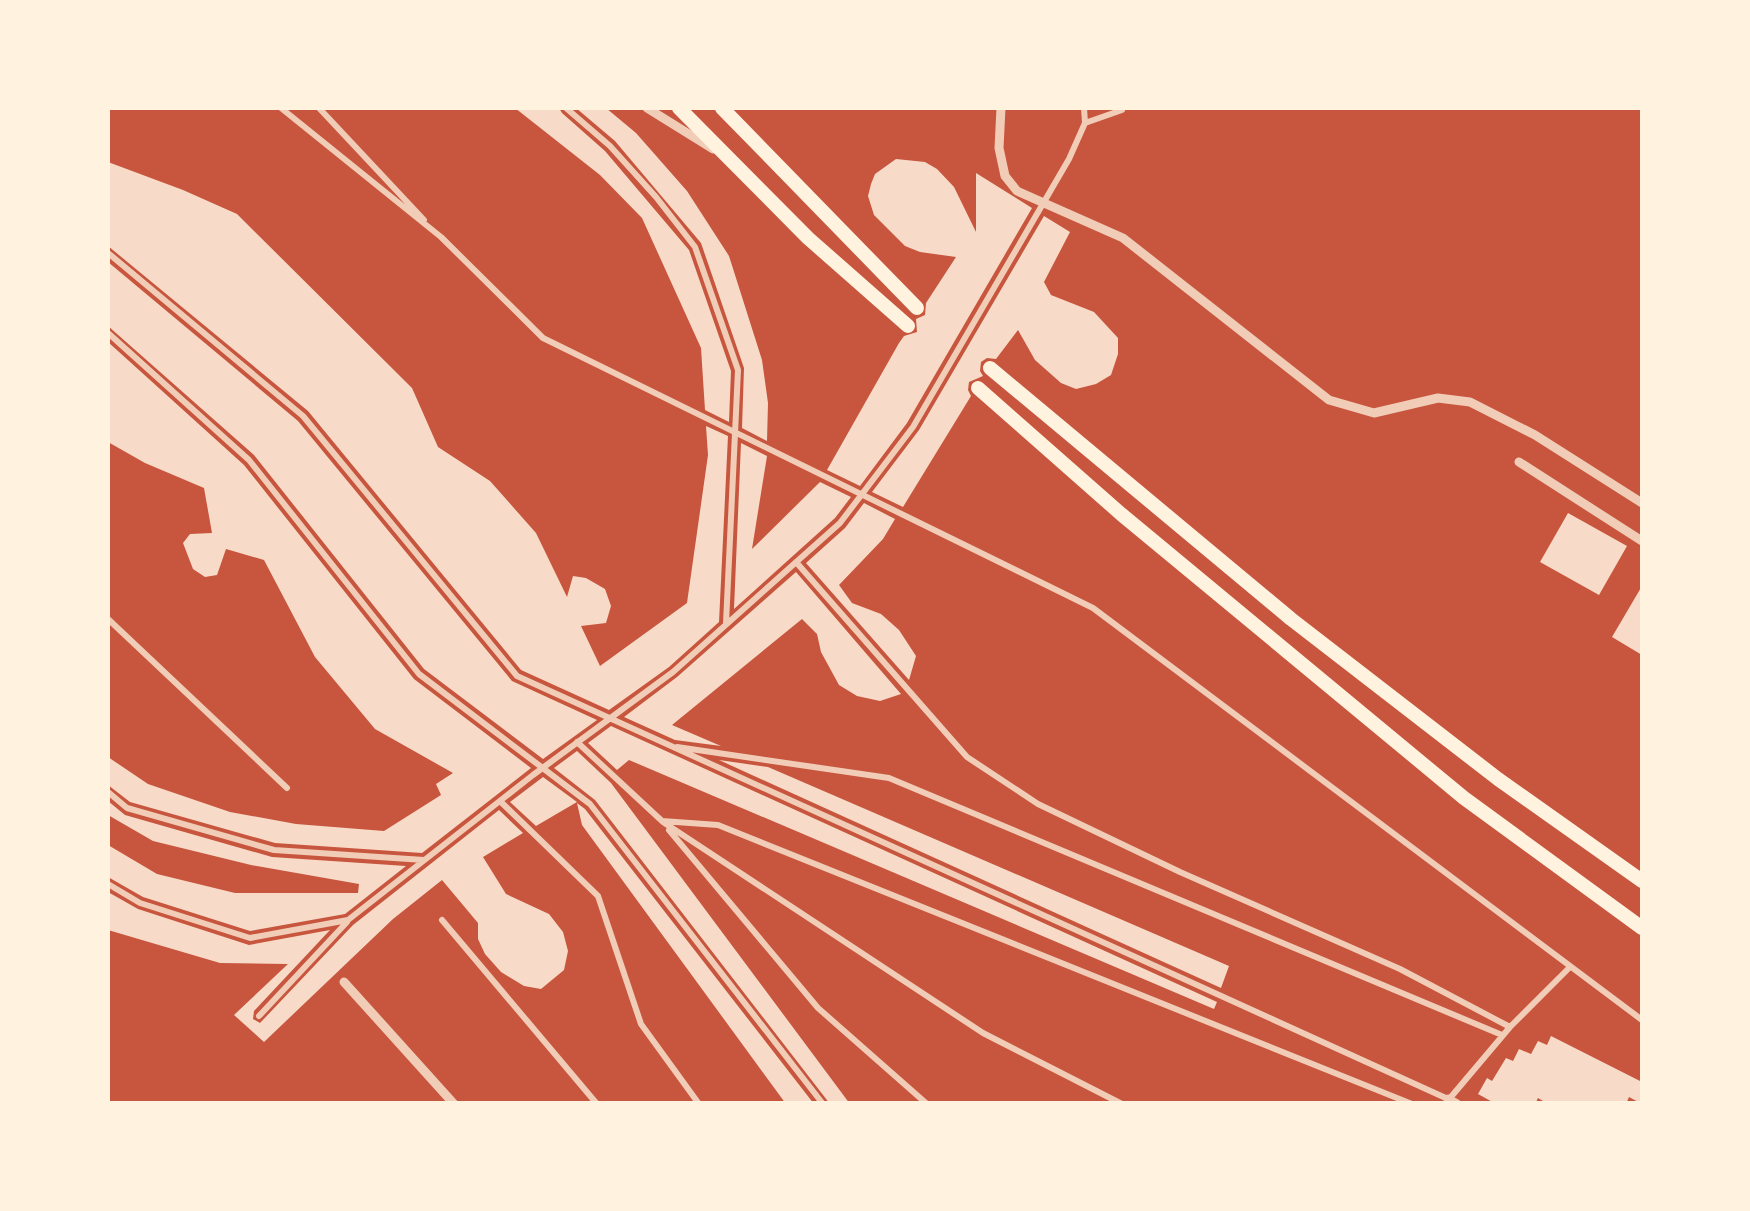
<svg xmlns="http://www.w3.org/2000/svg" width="1750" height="1211" viewBox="0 0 1750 1211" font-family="Rubik,sans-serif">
<rect width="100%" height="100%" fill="#c8553d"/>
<path fill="#f7dbc8" d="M515 108H559L562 113 605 151 689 250 731 371 729 422 705 410 701 348 642 218 600 175Z
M576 108H606L636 133 687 191 729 256 762 360 768 403 767 441 742 428 744 368 701 243 615 141Z
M896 159 925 162 937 169 954 187 976 232V173L1032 208 907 423 860 486 827 470 899 343 904 336 917 332 916 319 925 315 926 303 956 257 920 252 905 246 874 215 868 196 871 184 875 174Z
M108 162 183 190 237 214 412 388 438 447 490 481 536 533 567 597 573 576 586 578 605 589 611 606 606 623 581 626 600 666 687 603 708 455 706 426 728 436 719 622 669 667 609 710 521 670 308 411 108 246Z
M1044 216 1070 232 1044 282 1051 295 1094 312 1118 338V354L1111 375 1096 384 1076 389 1061 383 1035 360 1018 330 996 359 987 358 981 362 980 371 983 376 969 382 968 390 971 396 903 507 872 492 919 430Z
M108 262 298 421 512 681 597 720 543 759 424 669 254 455 108 326Z
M108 342 244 465 414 679 531 768 422 853 275 843 130 802 108 785V757L148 784 230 812 296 824 384 831 441 795 436 784 453 773 375 729 315 657 264 560 226 549 217 575 205 577 193 569 183 543 190 534 212 533 204 488 145 463 108 442Z
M741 443 767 456 752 549 820 482 851 497 835 518 734 609Z
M864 503 895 519 883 539 839 585 852 603 881 614 899 630 916 656 909 680 806 563 845 528Z
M1568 513 1627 546 1599 595 1540 562Z
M796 572 901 694 880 701 857 696 839 685 821 652 817 634 802 619 672 725 721 746 675 740 624 717 677 677Z
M1642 586V655L1612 637Z
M611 726 1217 1002 1214 1009 629 760 617 770 588 743Z
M577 751 611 783 850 1104H830L595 800 554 768Z
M719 760 768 767 1229 966 1221 988Z
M543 777 577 802 536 826 510 802Z
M108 801 125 815 272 857 406 866 345 914 250 931 143 897 108 877V845L157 874 235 893H358L359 884 251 865 153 841 108 815Z
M577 803 585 809 814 1104H786L582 825Z
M499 810 523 833 483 857 506 894 549 914 563 932 568 951 564 970 541 989 524 986 501 972 485 954 478 939V923L442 880 393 919 264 1042 234 1015 288 964 220 963 108 930V892L138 909 249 945 330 930 254 1011 253 1019 260 1023 353 925Z
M1551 1036 1642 1082V1104L1629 1097 1626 1104H1548L1538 1098 1535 1104H1496L1478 1094 1487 1078 1492 1081 1506 1058 1513 1061 1519 1049 1531 1054 1538 1041 1547 1045Z"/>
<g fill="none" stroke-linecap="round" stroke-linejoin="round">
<path stroke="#f1ccb7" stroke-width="6" d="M281 108 441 237 543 338 1093 608 1642 1020
M319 108 424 220
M566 108 610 146 656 197 695 247 738 370 726 623
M1085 123 1122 110
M108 253 303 416 517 676 1448 1099
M108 333 249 460 419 674 590 804 823 1104
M796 562 967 757 1038 804 1180 872 1400 969 1510 1027
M108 619 287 788
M577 742 662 821 718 825 1412 1104
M677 747 889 778 1502 1035
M108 792 127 808 274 850 424 860
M501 802 598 896 641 1024 699 1104
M663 822 983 1033 1122 1104
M669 830 818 1008 927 1104
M108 884 140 903 250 938 348 920 533 775 673 672 840 523 913 427 1069 159 1085 123 1084 108
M442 920 597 1104
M259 1016 347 922
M1445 1104 1510 1027 1570 967"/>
<path stroke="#f1ccb7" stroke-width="9" d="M647 108 713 149
M1001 108 999 148 1005 176 1017 191 1123 238 1329 400 1374 413 1438 398 1470 402 1535 435 1642 503
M1519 462 1642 541
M344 982 454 1104
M1448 1099 1457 1104"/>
<path stroke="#fff3e0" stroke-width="14" d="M679 108 808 238 908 326
M722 108 917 308
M990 368 1291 619 1498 779 1642 881
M978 388 1121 514 1464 798 1642 928"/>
</g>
<rect width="1750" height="1211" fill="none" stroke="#fff3e0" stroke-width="220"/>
</svg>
